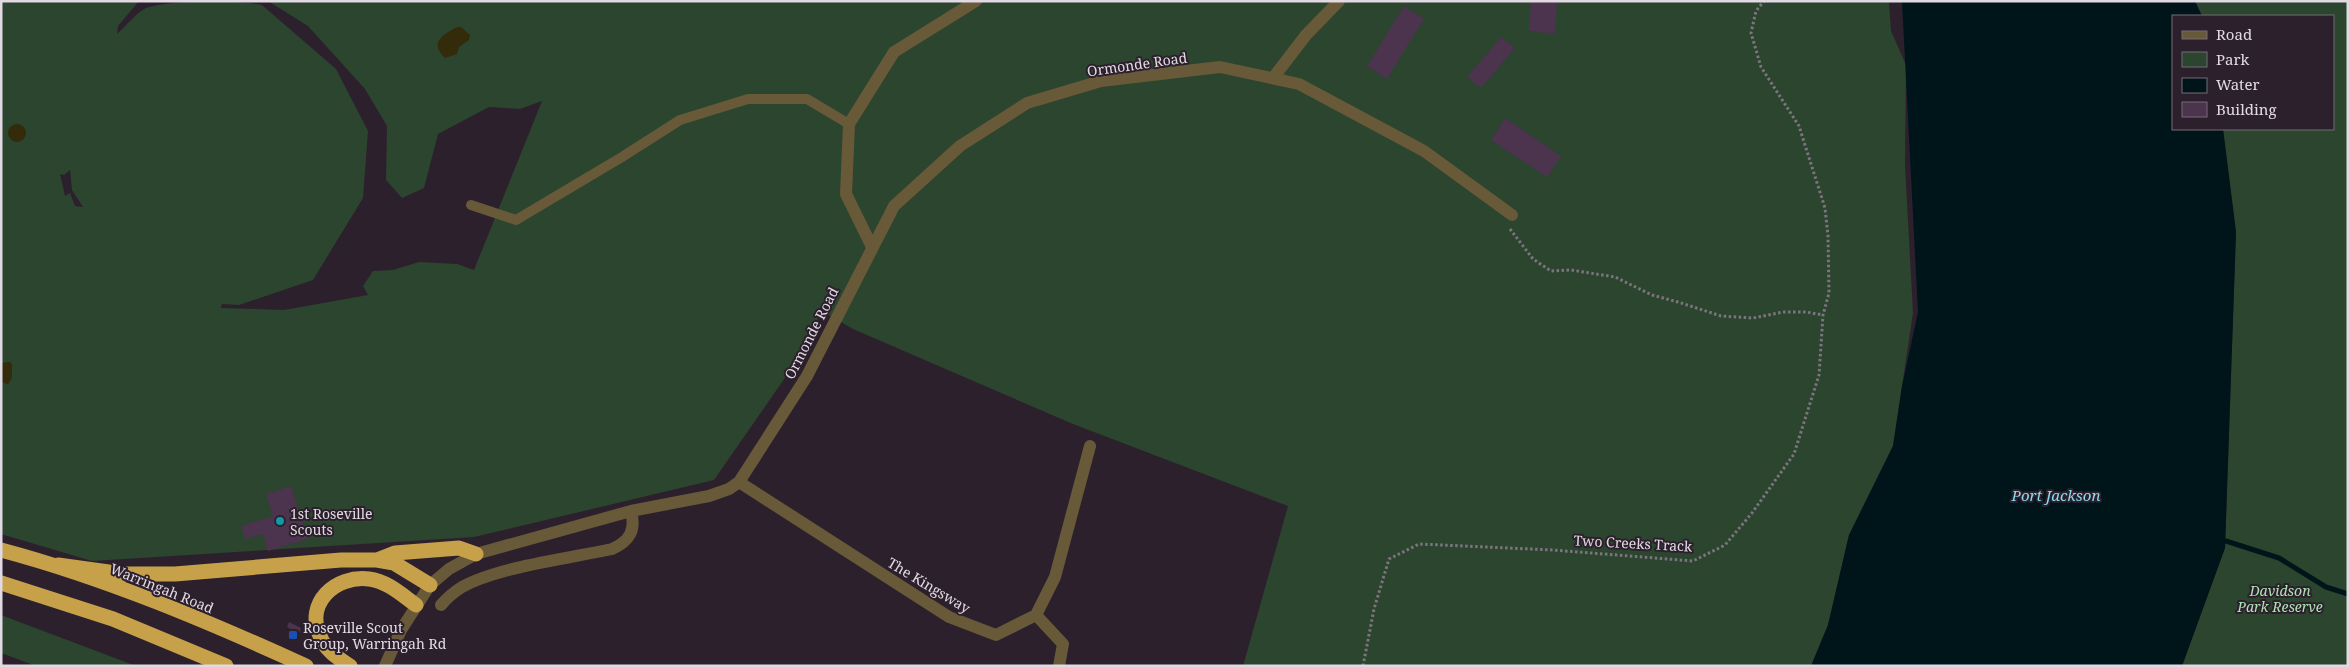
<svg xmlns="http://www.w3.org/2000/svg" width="2349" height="667" viewBox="0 0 2349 667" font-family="'Noto Serif',serif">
<rect width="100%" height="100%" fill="#2c202d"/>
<path fill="#2b452f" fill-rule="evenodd" d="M1 1H139L118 26 117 34C126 26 136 13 146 8 169 0 238 0 262 5L336 69 368 131 363 198 313 280 239 305 222 304 221 308 284 310 368 295 363 286 373 271 393 270 419 262 457 264 474 270 542 101 520 109 489 107 438 134 424 188 402 198 386 180 387 126 365 89 308 26 268 1H1889L1891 31 1906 65 1905 165 1913 313 1893 446 1849 535 1828 625 1811 666H1243L1288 506 1073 424 853 329 822 311 789 372 714 480 474 537 92 561 1 534ZM70 170 72 190 83 207 75 206 70 193 65 196 60 174 64 175Z
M2195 1H2348V666H2182L2225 548 2236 232 2223 129H2333V16H2202Z
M1 615 136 666H36L1 653Z"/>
<path fill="#342b0a" d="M457 27H461L470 35 469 40 459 47 457 54 445 58C429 43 442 35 457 27Z
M8 133a9 9 0 1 1 18 0a9 9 0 1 1-18 0Z
M10 362 12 364V378L8 384 1 382V363Z"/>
<path fill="#00151a" d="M1902 1H2195L2202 16H2173V129H2223L2236 232 2225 548 2182 666H1811L1828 625 1849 535 1893 446 1902 386 1918 312Z"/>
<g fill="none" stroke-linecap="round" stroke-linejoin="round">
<path stroke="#00151a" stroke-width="5" d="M2226 541 2279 558 2326 587 2348 594"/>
</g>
<path fill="#4c334e" d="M1531 1H1557L1555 34 1529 31Z
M1404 6 1424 19 1387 79 1367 66Z
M1501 37 1515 48 1481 88 1467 77Z
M1505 118 1561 156 1547 177 1491 140Z
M291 486 308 539 268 551 263 534 245 539 241 526 273 516 266 494Z
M289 622 301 628 299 633 287 627Z"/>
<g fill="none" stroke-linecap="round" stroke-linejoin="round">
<path stroke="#7e747f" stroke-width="3" stroke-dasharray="2.5 2.5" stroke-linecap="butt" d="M1510 229 1533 259 1551 271 1571 270 1615 277 1652 295 1678 302 1721 316 1753 318 1783 312H1806L1823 315
M1363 666 1374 609 1389 559 1419 544 1553 550 1693 561 1725 545 1752 513 1794 454 1819 375 1823 315 1829 293 1828 236 1825 208 1799 126 1761 67 1751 33 1756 11 1764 1"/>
<path stroke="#685939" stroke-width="10" d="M471 205 516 220 622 157 680 120 748 99H807L849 124"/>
<path stroke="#685939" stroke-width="12" d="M1273 78 1306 35 1339 1
M872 247 846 194 849 124 894 52 976 1
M739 482 949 617 996 635 1036 615 1055 577 1090 446
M441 605C447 598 454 592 462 587 498 567 570 558 612 549 630 541 636 530 631 511
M1036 615 1063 644 1059 666
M385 666 401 630 430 585 449 569 476 554 631 511 709 496 729 489 739 482 807 376 894 206 960 146 1027 103 1101 81 1220 67 1299 84 1424 151 1512 215"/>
<path stroke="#c6a149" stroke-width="15" d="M1 550C106 578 207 621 306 666
M377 560 395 553 459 548 476 554
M58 565 123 574H175L341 560H377L394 563 430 585
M1 583 113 619 226 666
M350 666C338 658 325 650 320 636 305 603 335 575 369 579 387 581 402 595 416 605"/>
</g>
<circle fill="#0f9aa8" stroke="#2c202d" stroke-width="2" cx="280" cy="521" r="5"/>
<rect fill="#1a4fb4" stroke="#2c202d" stroke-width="2" x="288" y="630" width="10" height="10" rx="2.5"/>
<g text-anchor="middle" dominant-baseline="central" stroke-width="4" stroke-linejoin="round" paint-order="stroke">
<g font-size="14" fill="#e2dae3" stroke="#2c202d">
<text transform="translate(1137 64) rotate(-8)">Ormonde Road</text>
<text transform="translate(811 333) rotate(-63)">Ormonde Road</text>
<text transform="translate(1633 543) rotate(3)">Two Creeks Track</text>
<text transform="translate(929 585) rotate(31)">The Kingsway</text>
<text transform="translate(162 588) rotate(22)">Warringah Road</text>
</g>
<g font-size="14" fill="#e2dae3" stroke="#2c202d" text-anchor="start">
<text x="290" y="513">1st Roseville<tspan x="290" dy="16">Scouts</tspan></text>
<text x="303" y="627">Roseville Scout<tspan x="303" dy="16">Group, Warringah Rd</tspan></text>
</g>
<g font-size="14" font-style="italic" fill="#aee3b4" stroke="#2c202d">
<text x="2280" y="590">Davidson<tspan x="2280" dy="16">Park Reserve</tspan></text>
</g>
<g font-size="15" font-style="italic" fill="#89ddef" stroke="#2c202d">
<text x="2056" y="495">Port Jackson</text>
</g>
</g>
<rect width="2349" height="667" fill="none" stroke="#e2dae3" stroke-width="5"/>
<rect x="2172" y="15" width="162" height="115" fill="#2c202d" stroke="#756a76"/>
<rect x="2182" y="31" width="25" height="8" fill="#685939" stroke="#756a76"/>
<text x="2216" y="40" font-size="15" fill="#e2dae3">Road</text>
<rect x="2182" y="52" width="25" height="15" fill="#2b452f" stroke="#756a76"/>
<text x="2216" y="65" font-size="15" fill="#e2dae3">Park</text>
<rect x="2182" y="78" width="25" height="15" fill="#00151a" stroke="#756a76"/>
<text x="2216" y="90" font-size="15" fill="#e2dae3">Water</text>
<rect x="2182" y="102" width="25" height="15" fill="#4c334e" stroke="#756a76"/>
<text x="2216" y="115" font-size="15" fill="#e2dae3">Building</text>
</svg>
